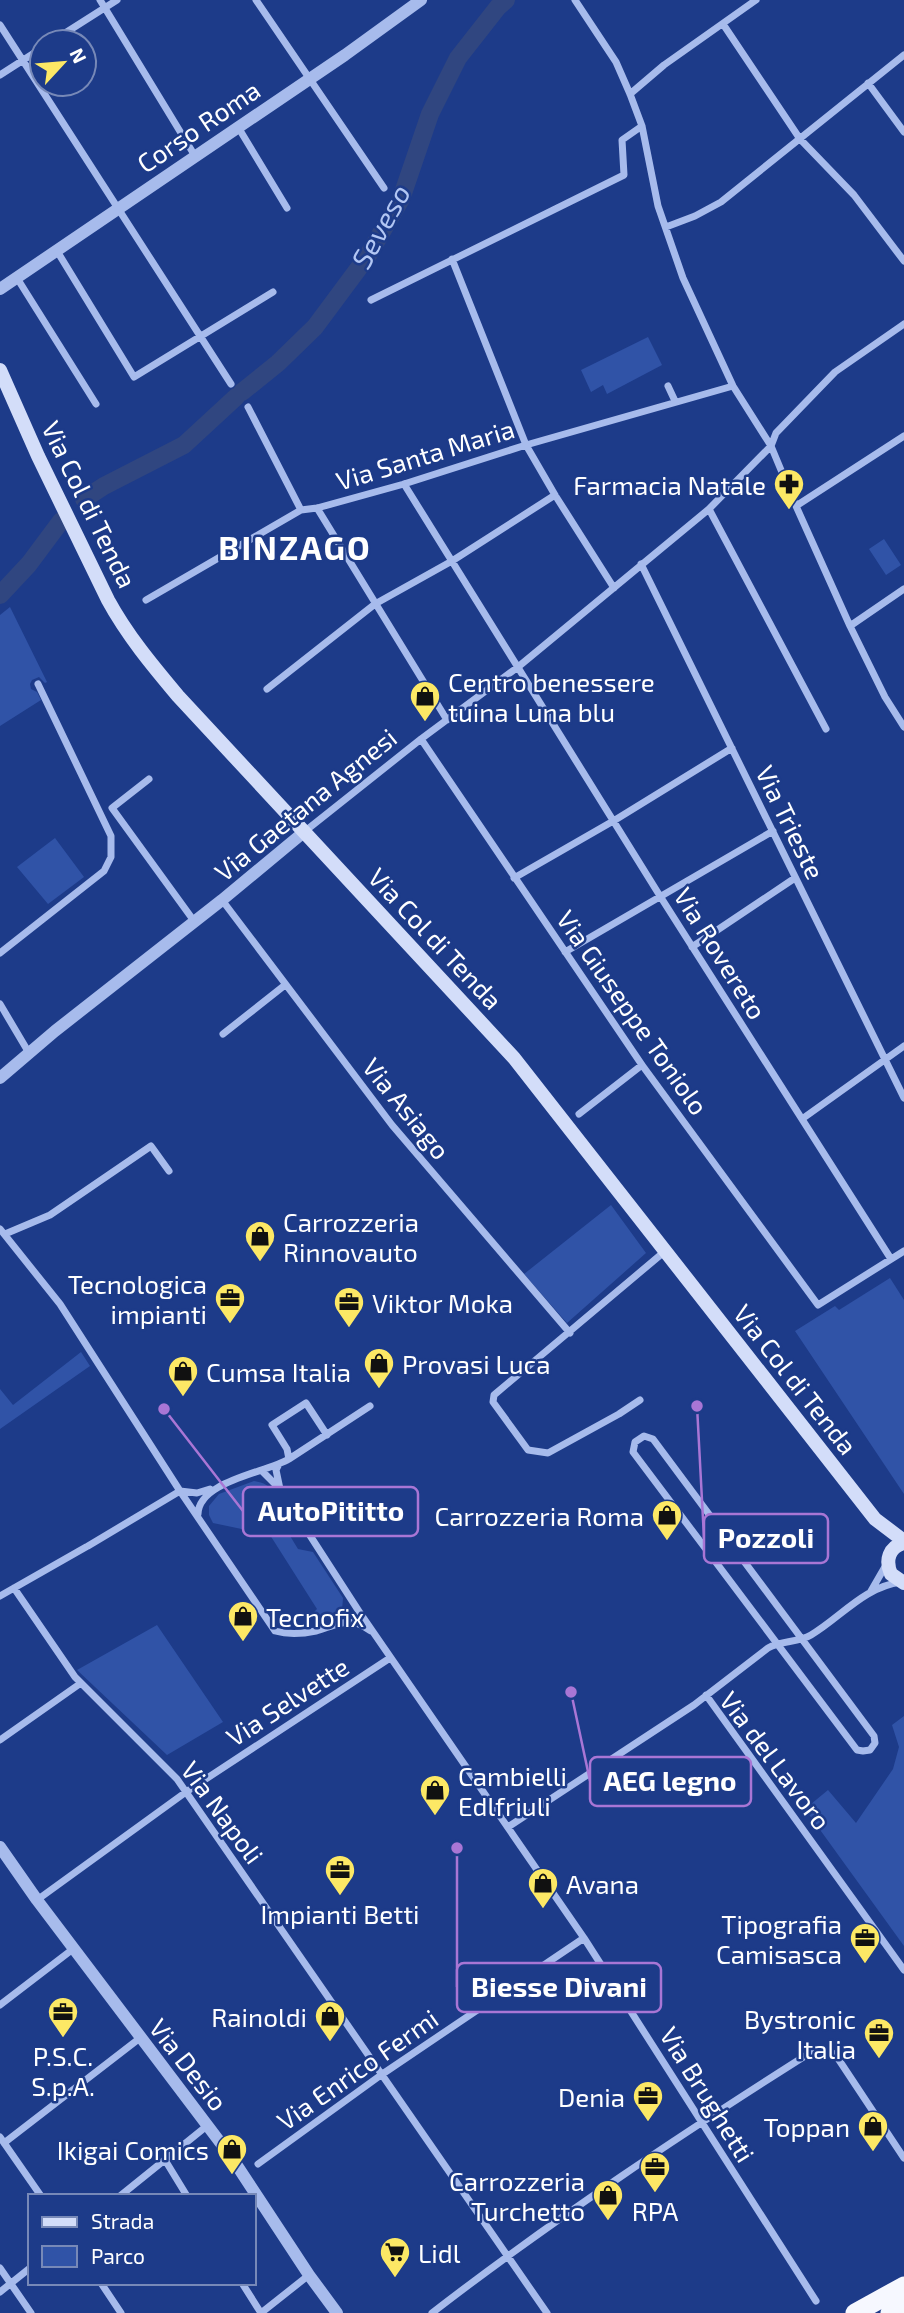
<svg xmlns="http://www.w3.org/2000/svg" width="904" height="2313" viewBox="0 0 904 2313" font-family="'Exo 2',sans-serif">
<rect width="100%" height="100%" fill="#1d3b89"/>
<path fill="#3053a7" d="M648 337 662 365 607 394 603 385 591 392 581 370Z
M884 539 901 565 886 575 869 549Z
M10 607 47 682 45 683 39 677 32 680 30 684 31 689 37 692 41 700 0 726V615Z
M55 838 84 877 48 904 17 867Z
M611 1205 646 1253 567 1323 524 1274Z
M890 1278 904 1300V1494L795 1331 835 1306 839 1310Z
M81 1352 90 1366 0 1429V1389L13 1405Z
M254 1481C264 1483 270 1485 274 1494L267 1498 298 1549 313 1552 343 1598 342 1610C333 1621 325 1620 313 1613L317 1609 270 1535 213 1523 209 1515V1506L219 1494Z
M157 1625 223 1722 167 1755 77 1670Z
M904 1716V1946L805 1809 828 1790 856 1823 893 1769 899 1747 892 1725Z"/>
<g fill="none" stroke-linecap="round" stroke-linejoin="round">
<path stroke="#304680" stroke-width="18" d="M242 392 278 363 315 327 367 257 401 199 430 114 458 58 498 7 506 0
M84 499 104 486 184 445 236 397
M0 595 29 564 61 521"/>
<path stroke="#a7bbec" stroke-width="7" d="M100 0 195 156
M256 0 384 188
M575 0 616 62 630 94 642 126 658 206 683 278 733 386 771 446 796 506 850 626 885 697 904 727
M723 24 800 139 854 195 904 261
M0 25 231 384
M51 42 117 0
M0 75 42 48
M868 83 904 132
M630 94 664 65 756 0
M238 127 287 208
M666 227 695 216 721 202 904 55
M57 251 134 377 273 292
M452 259 526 445 555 495 614 588
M17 278 96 404
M371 300 624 175 622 140 642 126
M668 386 675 401
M248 407 301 510
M404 484 660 896 891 1259
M796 506 904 436
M317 508 447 720
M709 509 826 729
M641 564 904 1098
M146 600 301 510 317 508 404 484 526 445 733 386
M850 626 904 589
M267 689 375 604 452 561 555 495
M421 739 642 1065 818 1305 904 1251
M149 779 112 808 194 921
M304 832 421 739 518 667 709 509 771 446 776 433 835 372 904 324
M514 878 615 820 732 748
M222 900 392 1125 570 1333
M692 947 795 878
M565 952 773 831
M0 953 104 871 111 857V836L38 684
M0 1004 29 1053
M223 1034 285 985
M579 1114 642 1065
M802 1119 904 1046
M0 1229 60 1304 180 1491 275 1631C289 1635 302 1634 316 1631 328 1628 342 1620 355 1623 361 1624 366 1628 371 1631
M5 1234 50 1215 151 1146 169 1171
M640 1400 619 1414 548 1453 528 1450 493 1402 494 1395 664 1252
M644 1436 653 1439 874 1736 875 1743 870 1750 863 1751 857 1750 633 1452 635 1442Z
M289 1459 370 1406
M278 1466 276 1470 280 1489
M262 1471 280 1489 360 1613 584 1938 816 2301
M180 1491 197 1493 210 1489
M198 1514C199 1481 265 1473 289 1459L287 1449 272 1425 306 1403 327 1435
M88 1546 180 1491
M14 1588 75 1677 177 1779 547 2313
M871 1591 886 1565
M0 1596 86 1547
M706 1695 904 1970
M0 1740 81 1683
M508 1827 694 1705 768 1648C782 1640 798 1643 811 1635 841 1617 864 1587 901 1582
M37 1900 186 1792 390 1658
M0 2005 73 1949
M0 2137 41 2196
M4 2143 140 2038
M165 2160 187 2196
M258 2164 381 2075 584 1938
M120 2196 208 2125
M0 2268 31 2313
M101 2283 121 2313
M242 2283 261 2313
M0 2292 30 2268
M261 2313 309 2275
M432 2313C555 2218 685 2132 816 2049L830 2051 837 2057 904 2158"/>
<path stroke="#a7bbec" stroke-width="12" d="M0 289 345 55 421 0
M0 1078 55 1031 222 900 304 832
M0 1847 37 1900 232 2158 309 2275 337 2313"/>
<path stroke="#d3ddf9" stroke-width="14" d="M0 370 38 456 108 600C127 635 152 665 178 696L514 1058 875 1519 904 1541
M904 1543C889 1547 885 1560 891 1574L904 1583"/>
<path stroke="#f6f8ff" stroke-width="19" d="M855 2313 904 2286
M890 2313 904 2305"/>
</g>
<defs>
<g id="pharmacy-pin" transform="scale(1.575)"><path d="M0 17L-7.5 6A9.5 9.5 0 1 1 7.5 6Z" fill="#fce865" stroke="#1d3b89"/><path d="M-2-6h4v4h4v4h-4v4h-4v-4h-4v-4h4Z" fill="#111"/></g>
<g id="shop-pin" transform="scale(1.575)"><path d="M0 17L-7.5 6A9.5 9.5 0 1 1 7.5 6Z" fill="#fce865" stroke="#1d3b89"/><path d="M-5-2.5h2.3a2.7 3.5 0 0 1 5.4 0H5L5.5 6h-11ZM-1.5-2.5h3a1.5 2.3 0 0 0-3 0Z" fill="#111"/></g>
<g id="office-pin" transform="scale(1.575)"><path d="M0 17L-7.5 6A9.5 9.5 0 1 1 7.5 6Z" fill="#fce865" stroke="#1d3b89"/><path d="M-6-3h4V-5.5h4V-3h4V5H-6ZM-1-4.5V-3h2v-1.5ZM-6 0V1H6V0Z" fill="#111"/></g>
<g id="supermarket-pin" transform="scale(1.575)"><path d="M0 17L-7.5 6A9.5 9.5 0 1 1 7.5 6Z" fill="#fce865" stroke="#1d3b89"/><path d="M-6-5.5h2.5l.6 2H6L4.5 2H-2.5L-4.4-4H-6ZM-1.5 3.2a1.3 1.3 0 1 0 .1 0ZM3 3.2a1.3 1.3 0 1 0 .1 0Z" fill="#111"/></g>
</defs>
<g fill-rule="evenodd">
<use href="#pharmacy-pin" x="789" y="484"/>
<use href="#shop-pin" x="425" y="696"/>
<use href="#shop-pin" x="260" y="1236"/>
<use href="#office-pin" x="230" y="1298"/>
<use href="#office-pin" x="349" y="1302"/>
<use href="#shop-pin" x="379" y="1363"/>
<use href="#shop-pin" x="183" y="1371"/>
<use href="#shop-pin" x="667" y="1515"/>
<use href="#shop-pin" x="243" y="1616"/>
<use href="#shop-pin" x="435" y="1790"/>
<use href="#office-pin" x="340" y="1870"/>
<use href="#shop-pin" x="543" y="1883"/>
<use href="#office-pin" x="865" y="1938"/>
<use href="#office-pin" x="63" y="2012"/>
<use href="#shop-pin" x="330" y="2016"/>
<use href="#office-pin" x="879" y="2033"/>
<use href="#office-pin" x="648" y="2096"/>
<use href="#shop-pin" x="873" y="2126"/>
<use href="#shop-pin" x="232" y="2149"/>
<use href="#office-pin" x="655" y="2167"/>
<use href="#shop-pin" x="608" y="2195"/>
<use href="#supermarket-pin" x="395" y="2252"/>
</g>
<g text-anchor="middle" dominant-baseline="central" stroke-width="5" stroke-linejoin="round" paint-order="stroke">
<g font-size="26" fill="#fff" stroke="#1d3b89">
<text transform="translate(198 126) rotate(-34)">Corso Roma</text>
<text transform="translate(425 454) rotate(-17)">Via Santa Maria</text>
<text transform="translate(90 504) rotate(64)">Via Col di Tenda</text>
<text transform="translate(305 804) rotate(-39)">Via Gaetana Agnesi</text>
<text transform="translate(791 822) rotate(64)">Via Trieste</text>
<text transform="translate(436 938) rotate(47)">Via Col di Tenda</text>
<text transform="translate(721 953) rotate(58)">Via Rovereto</text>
<text transform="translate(633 1012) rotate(55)">Via Giuseppe Toniolo</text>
<text transform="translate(407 1108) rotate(51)">Via Asiago</text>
<text transform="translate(796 1379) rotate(52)">Via Col di Tenda</text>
<text transform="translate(287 1701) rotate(-33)">Via Selvette</text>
<text transform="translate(776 1760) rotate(53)">Via del Lavoro</text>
<text transform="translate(223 1812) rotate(54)">Via Napoli</text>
<text transform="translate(189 2064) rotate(52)">Via Desio</text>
<text transform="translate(357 2069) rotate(-35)">Via Enrico Fermi</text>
<text transform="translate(708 2094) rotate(58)">Via Brughetti</text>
</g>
<g font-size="26" fill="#fff" stroke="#1d3b89" text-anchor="end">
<text x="766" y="484">Farmacia Natale</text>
<text x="448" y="681" text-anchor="start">Centro benessere<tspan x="448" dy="30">tuina Luna blu</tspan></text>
<text x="283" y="1221" text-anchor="start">Carrozzeria<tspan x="283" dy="30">Rinnovauto</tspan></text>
<text x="207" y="1283">Tecnologica<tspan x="207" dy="30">impianti</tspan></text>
<text x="372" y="1302" text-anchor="start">Viktor Moka</text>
<text x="402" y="1363" text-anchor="start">Provasi Luca</text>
<text x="206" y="1371" text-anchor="start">Cumsa Italia</text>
<text x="644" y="1515">Carrozzeria Roma</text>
<text x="266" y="1616" text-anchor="start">Tecnofix</text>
<text x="458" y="1775" text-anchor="start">Cambielli<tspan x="458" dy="30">Edlfriuli</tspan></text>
<text x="566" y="1883" text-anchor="start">Avana</text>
<text x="340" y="1913" text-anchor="middle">Impianti Betti</text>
<text x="842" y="1923">Tipografia<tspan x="842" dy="30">Camisasca</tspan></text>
<text x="307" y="2016">Rainoldi</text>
<text x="856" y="2018">Bystronic<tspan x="856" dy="30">Italia</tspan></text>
<text x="63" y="2055" text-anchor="middle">P.S.C.<tspan x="63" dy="30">S.p.A.</tspan></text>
<text x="625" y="2096">Denia</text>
<text x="850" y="2126">Toppan</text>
<text x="209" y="2149">Ikigai Comics</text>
<text x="585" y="2180">Carrozzeria<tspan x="585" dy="30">Turchetto</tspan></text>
<text x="655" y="2210" text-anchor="middle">RPA</text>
<text x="418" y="2252" text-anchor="start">Lidl</text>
</g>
<g font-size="28" font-style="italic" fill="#b2c6f3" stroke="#1d3b89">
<text transform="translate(380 226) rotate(-61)">Seveso</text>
</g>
<g font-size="33" font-weight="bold" letter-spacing="2" fill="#fff" stroke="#1d3b89">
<text x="295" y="547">BINZAGO</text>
</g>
</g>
<path fill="none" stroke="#a976d5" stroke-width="2.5" d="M164 1409L243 1511M697 1406L704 1538M571 1692L590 1781M457 1848L457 1987"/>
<g fill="#a976d5" stroke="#1d3b89" stroke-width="2.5">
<circle cx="164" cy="1409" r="7"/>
<circle cx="697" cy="1406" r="7"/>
<circle cx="571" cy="1692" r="7"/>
<circle cx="457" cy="1848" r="7"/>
</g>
<g fill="#1d3b89" stroke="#a976d5" stroke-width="2.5">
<rect x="243" y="1487" width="175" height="49" rx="7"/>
<rect x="704" y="1514" width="124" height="49" rx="7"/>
<rect x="590" y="1757" width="161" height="49" rx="7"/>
<rect x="457" y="1963" width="204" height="49" rx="7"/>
</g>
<g font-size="28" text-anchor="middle" font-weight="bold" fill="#fff">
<text x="331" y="1521">AutoPititto</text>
<text x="766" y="1548">Pozzoli</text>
<text x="670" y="1791">AEG legno</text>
<text x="559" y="1997">Biesse Divani</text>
</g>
<rect x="28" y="2194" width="228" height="91" fill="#1d3b89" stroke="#7789b8" stroke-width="2"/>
<rect x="42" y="2217" width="35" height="10" fill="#d3ddf9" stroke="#7789b8" stroke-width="2"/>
<text x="91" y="2229" font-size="21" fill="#ffffff">Strada</text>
<rect x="42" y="2246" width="35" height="21" fill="#3053a7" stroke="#7789b8" stroke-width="2"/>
<text x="91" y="2264" font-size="21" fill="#ffffff">Parco</text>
<g transform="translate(63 63) rotate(64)"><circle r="33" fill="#1d3b89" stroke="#7789b8" stroke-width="2"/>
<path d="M0-5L12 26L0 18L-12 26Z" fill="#fce865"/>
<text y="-10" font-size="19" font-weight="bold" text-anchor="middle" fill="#ffffff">N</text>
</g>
</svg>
